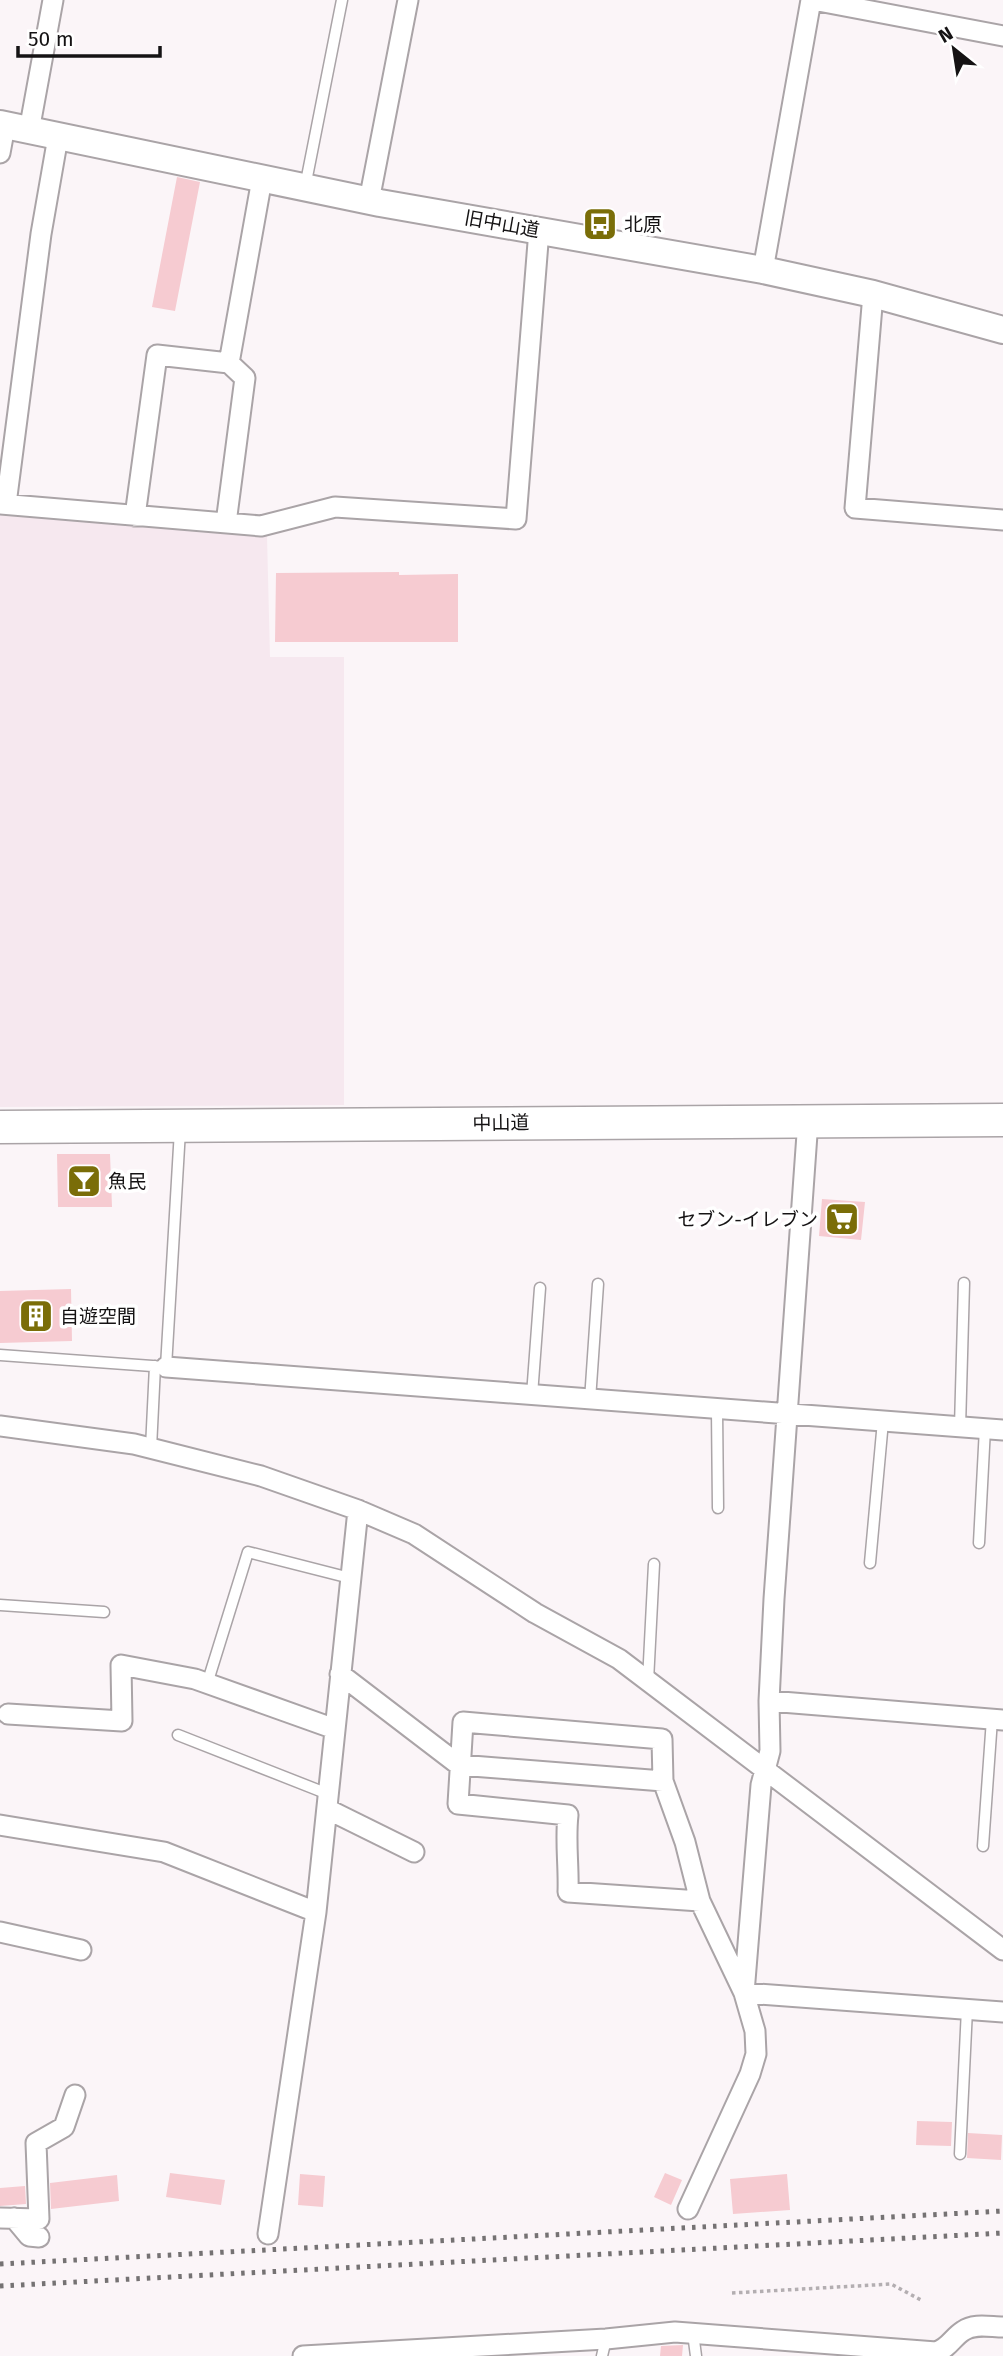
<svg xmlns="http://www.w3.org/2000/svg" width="1003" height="2356" viewBox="0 0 1003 2356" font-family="'Fira Sans','Noto Sans JP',sans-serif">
<rect width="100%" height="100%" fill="#fbf5f8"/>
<path fill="#f6e8ef" d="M0 510 267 536 270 657H344V1105L0 1107Z"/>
<path fill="#f6cbd1" d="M177 177 200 182 175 311 152 307Z
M399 572V575L458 574V642H275L276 573Z
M57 1154H110L112 1207H58Z
M822 1199 865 1202 861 1240 819 1236Z
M71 1289 72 1341 0 1343V1291Z
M917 2121 952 2122 951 2146 916 2145Z
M968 2133 1002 2135 1001 2160 967 2158Z
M170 2173 225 2180 221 2205 166 2197Z
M665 2173 682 2180 671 2205 654 2197Z
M300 2174 325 2176 323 2207 298 2205Z
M787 2174 790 2210 733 2214 730 2179Z
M117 2175 119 2201 51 2209 50 2183Z
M25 2186 26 2204 0 2206V2188Z
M683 2345 682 2356H660L661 2346Z"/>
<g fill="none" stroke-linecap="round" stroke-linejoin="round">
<g stroke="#aaa4a7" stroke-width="13">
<path id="service" d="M305 187 342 0
M0 1355 166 1367 180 1130
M532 1395 540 1288
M590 1400 598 1284
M717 1410 718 1508
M960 1427 964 1283
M151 1448 155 1366
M979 1543 985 1428
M870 1563 883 1421
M0 1605 104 1612
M648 1681 654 1564
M207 1684 248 1552 350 1578
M178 1735 328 1794
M983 1846 992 1719
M960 2154 967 2009
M693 2333 696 2356
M602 2356 606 2339"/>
</g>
<g stroke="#aaa4a7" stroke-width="23">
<path id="minor" d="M813 0 1003 36
M29 131 53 0
M0 153 5 126
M369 201 408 0
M763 270 811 0
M873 294 855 508 1003 520
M229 363 262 179
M0 504 261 526 335 507 516 519 539 230
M6 504 41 234 58 137
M135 516 157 355 229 363 245 378 226 523
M166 1367 1003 1430
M0 1426 134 1444 261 1476 358 1510 414 1534 535 1613 619 1659 1003 1950
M340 1674 459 1765 663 1781
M769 1701 1003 1720
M8 1714 122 1721 121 1665 195 1679 335 1729
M327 1809 414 1852
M0 1825 164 1852 316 1912
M700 1901 568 1892C569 1865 565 1842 568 1815L458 1804 463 1722 662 1739 663 1781 685 1842 700 1901 744 1993 1003 2012
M0 1932 81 1950
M688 2209 750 2074 756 2054 755 2031 744 1993 761 1785 770 1751 769 1701 774 1599 808 1120
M0 2218 39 2219 36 2143 64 2127 75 2095
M14 2218 29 2236 39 2237
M268 2234 316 1912 358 1510
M303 2356 606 2339 675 2332 936 2352C949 2348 952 2338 963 2331 974 2323 990 2327 1003 2327"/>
</g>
<g stroke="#aaa4a7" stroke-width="30">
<path id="secondary" d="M0 124 380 203 763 270 873 294 1003 330"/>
</g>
<g stroke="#aaa4a7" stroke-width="35">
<path id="trunk" d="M0 1127 1003 1120"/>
</g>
<path stroke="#b3aeb1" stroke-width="3.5" stroke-dasharray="3.5 3.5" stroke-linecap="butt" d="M732 2293 891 2284 921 2300"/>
<use href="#service" stroke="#fff" stroke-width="10"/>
<use href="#minor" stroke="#fff" stroke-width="19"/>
<use href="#secondary" stroke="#fff" stroke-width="26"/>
<use href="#trunk" stroke="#fff" stroke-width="32"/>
<path stroke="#757273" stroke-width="5" stroke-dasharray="3.5 7" stroke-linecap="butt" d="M0 2264 1003 2211
M0 2286 1003 2233"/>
</g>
<defs>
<g id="bus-square" transform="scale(1.75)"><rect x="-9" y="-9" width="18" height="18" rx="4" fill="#7a6d08" stroke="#fff"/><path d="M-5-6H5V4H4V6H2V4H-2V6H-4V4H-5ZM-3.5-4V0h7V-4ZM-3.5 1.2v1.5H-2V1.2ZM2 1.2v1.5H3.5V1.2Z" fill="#fff"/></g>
<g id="bar-square" transform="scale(1.75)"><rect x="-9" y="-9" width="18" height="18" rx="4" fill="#7a6d08" stroke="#fff"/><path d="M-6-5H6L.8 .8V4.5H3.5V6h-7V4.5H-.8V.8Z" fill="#fff"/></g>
<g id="supermarket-square" transform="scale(1.75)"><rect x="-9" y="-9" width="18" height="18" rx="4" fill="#7a6d08" stroke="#fff"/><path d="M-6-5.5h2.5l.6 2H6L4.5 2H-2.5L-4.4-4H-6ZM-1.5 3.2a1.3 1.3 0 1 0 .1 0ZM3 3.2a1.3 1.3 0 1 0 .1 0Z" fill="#fff"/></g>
<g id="building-square" transform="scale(1.75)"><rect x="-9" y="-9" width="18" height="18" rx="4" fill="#7a6d08" stroke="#fff"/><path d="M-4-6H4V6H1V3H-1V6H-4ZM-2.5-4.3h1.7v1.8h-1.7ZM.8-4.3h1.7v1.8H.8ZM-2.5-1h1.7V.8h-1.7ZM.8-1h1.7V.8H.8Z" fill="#fff"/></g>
</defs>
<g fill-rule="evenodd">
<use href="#bus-square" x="600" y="224"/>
<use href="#bar-square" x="84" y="1181"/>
<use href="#supermarket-square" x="842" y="1219"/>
<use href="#building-square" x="36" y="1316"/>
</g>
<g text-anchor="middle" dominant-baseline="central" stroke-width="7" stroke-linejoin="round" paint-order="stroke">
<g font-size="19" fill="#151314" stroke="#fff">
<text transform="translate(502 224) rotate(10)">旧中山道</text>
<text transform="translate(501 1123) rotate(-1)">中山道</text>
</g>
<g font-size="19" fill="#151314" stroke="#fff" text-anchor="start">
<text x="624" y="224">北原</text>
<text x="108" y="1181">魚民</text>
<text x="818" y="1219" text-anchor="end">セブン-イレブン</text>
<text x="60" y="1316">自遊空間</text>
</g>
</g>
<g transform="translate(954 49) rotate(330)" stroke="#ffffff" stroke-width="5" paint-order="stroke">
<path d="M0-5L12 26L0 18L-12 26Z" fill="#151314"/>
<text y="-10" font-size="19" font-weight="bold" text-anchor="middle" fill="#151314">N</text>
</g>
<path d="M18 46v10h142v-10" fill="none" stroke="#151314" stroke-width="3.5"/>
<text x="28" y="46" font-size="21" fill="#151314" stroke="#ffffff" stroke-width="5" paint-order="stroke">50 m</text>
</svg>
